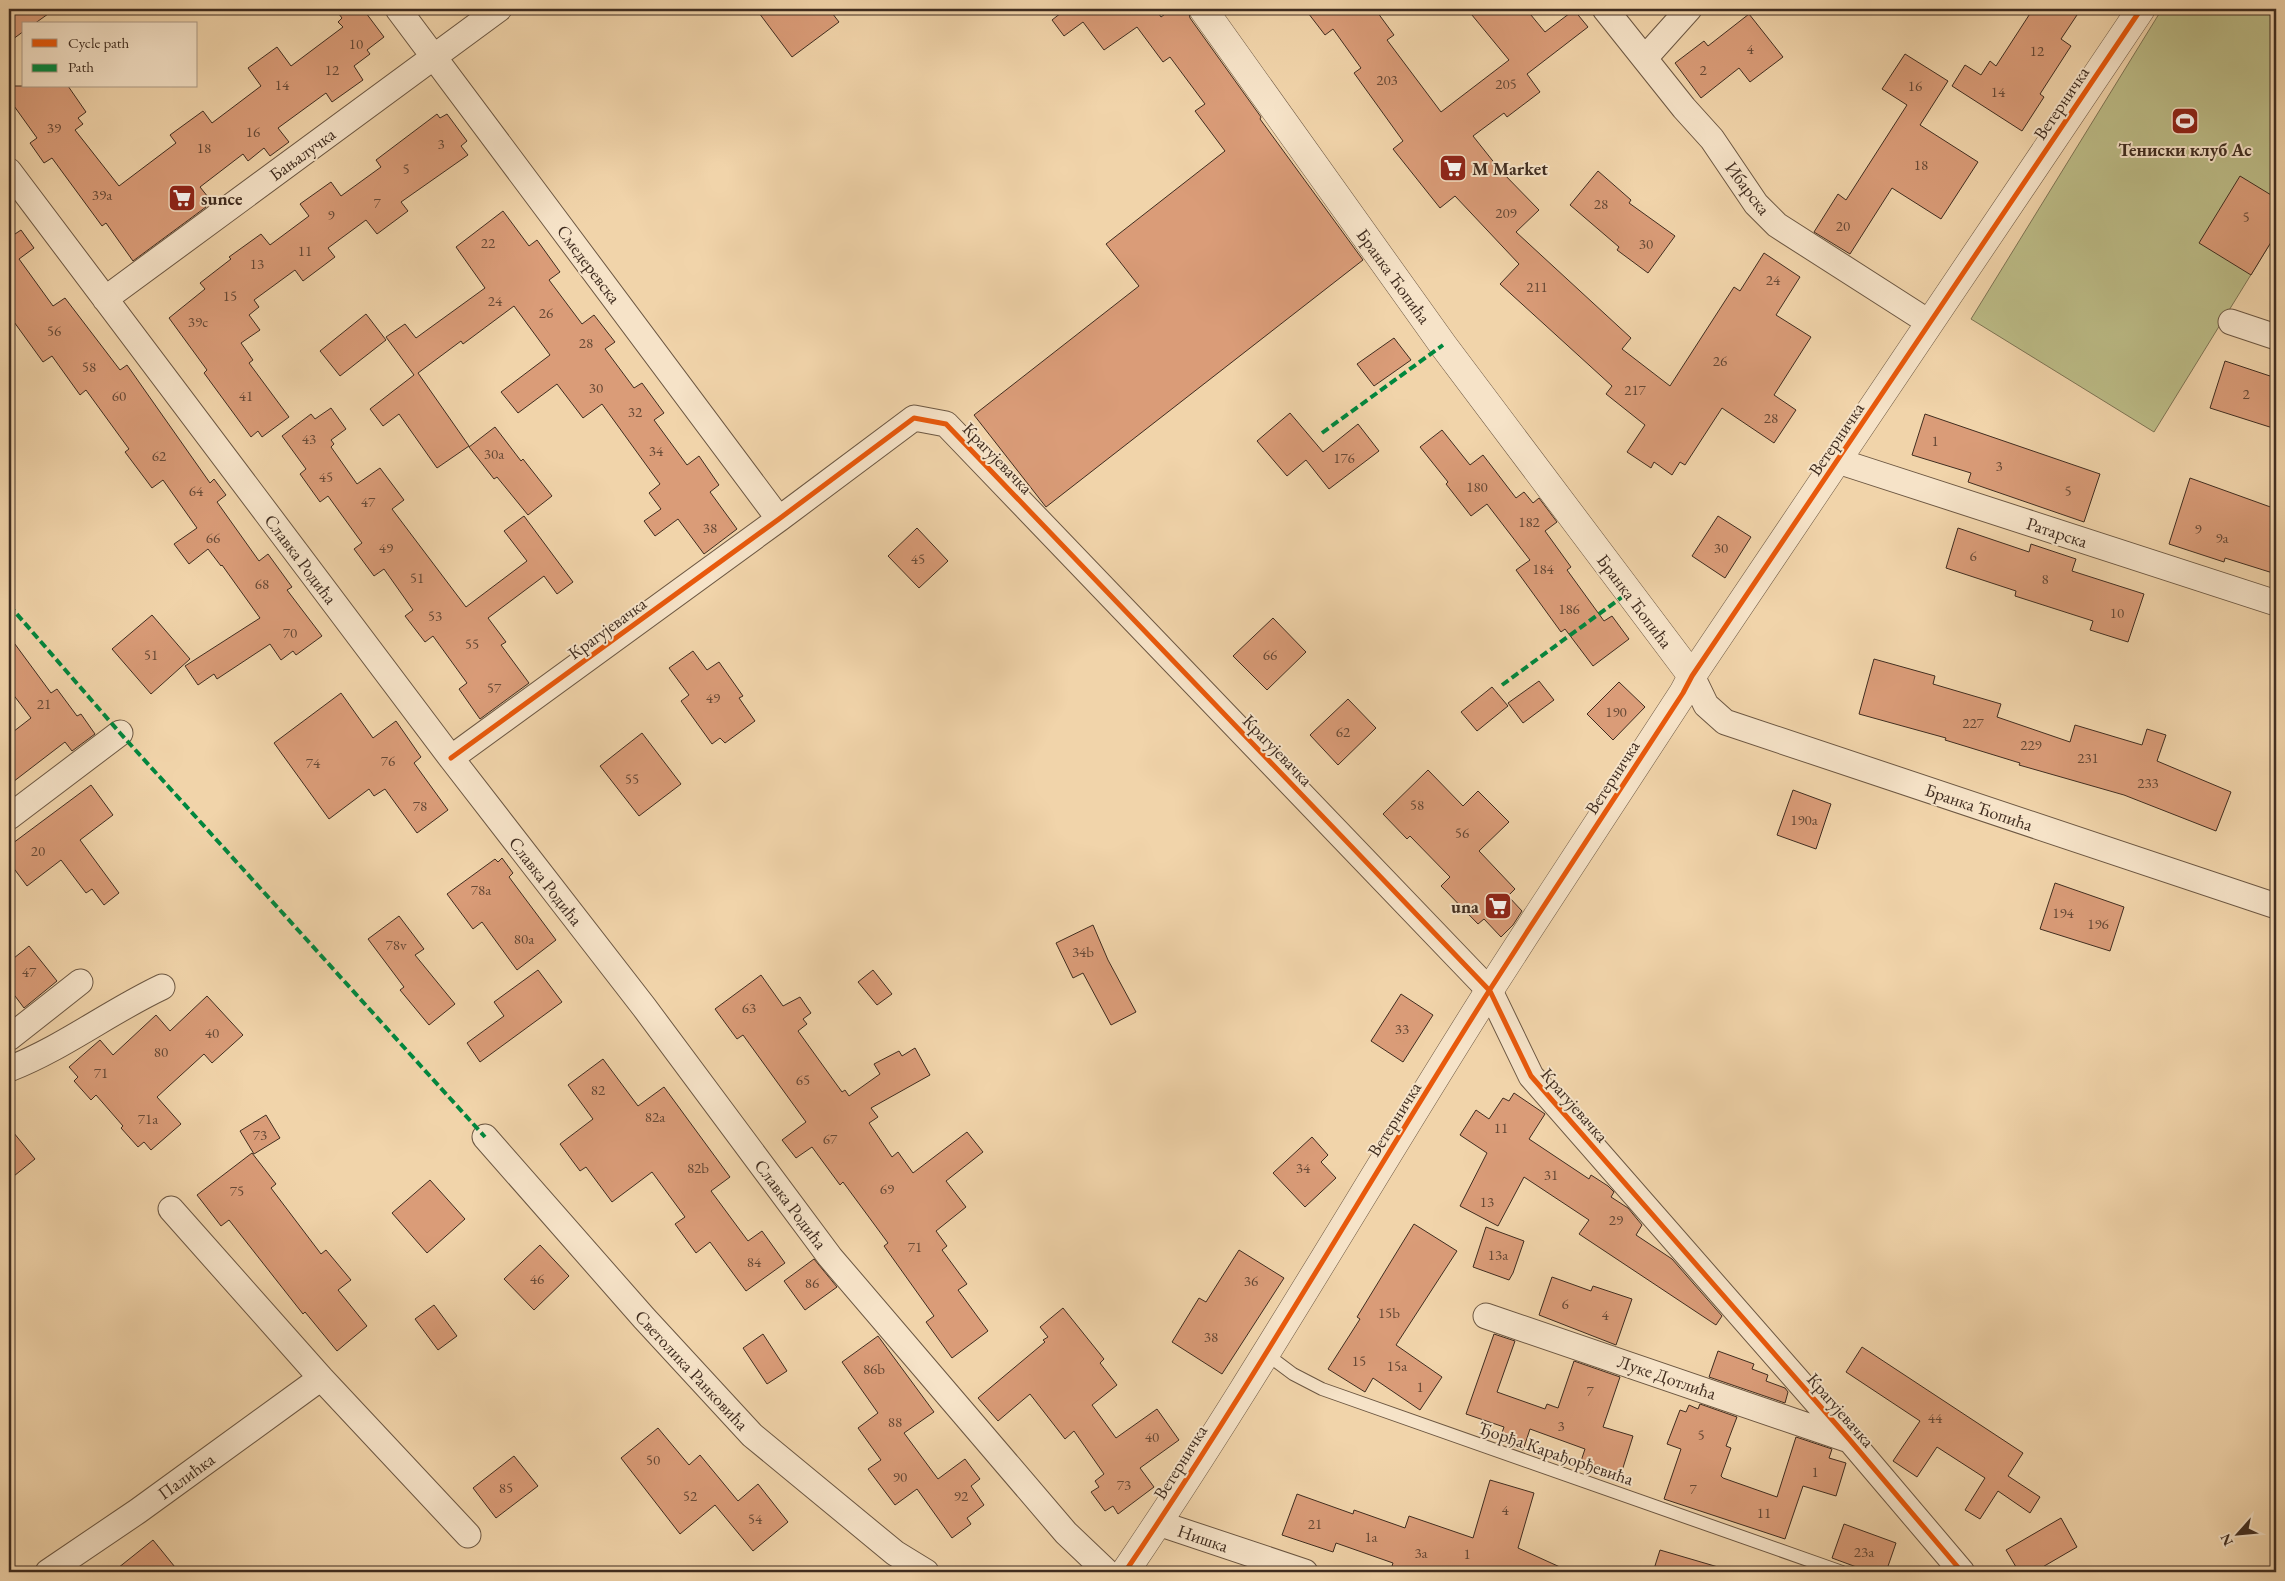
<svg xmlns="http://www.w3.org/2000/svg" width="2285" height="1581" viewBox="0 0 2285 1581" font-family="'EB Garamond',serif">
<rect width="100%" height="100%" fill="#f1d4aa"/>
<filter id="stains"><feTurbulence type="fractalNoise" baseFrequency=".004" numOctaves="4"/><feColorMatrix values="0 0 0 0 .2 0 0 0 0 .09 0 0 0 0 .02 0 0 0 .5 -.17"/></filter>
<radialGradient id="worn" r=".72"><stop offset=".6" stop-color="#630" stop-opacity="0"/><stop offset="1" stop-color="#630" stop-opacity=".3"/></radialGradient>
<path fill="#bcbc87" stroke="#7e7454" d="M2162 9H2276V234L2154 432 1971 319Z"/>
<path fill="#da9c78" stroke="#402d20" d="M9 9H55L34 24H24V31L9 42Z
M335 9H363L384 37 367 50 370 54 354 66 363 80 332 102 326 93 278 128 289 142 270 156 264 148 248 161 243 154 200 187 208 197 202 202 206 207 133 261 106 223 102 226 52 158 44 163 30 143 37 138 9 99V86H68L86 112 78 118 83 124 75 130 119 186 176 143 170 135 203 111 212 123 261 86 248 68 277 47 291 66 343 27 338 22 342 18Z
M756 9H829L839 22 792 57Z
M1066 9H1161L1157 11 1161 17 1172 9H1188L1190 18 1261 117 1260 119 1363 260 1046 507 974 415 1139 286 1106 244 1225 151 1195 111 1205 104 1170 57 1163 62 1137 27 1104 50 1083 22 1064 36 1052 20Z
M1305 9H1375L1394 35 1387 40 1441 112 1509 60 1467 9H1526L1545 32 1574 10 1588 27 1527 74 1540 92 1507 117 1504 113 1473 136 1500 170 1539 210 1516 232 1631 338 1622 349 1670 386 1734 287 1740 291 1764 253 1800 277 1776 315 1811 337 1774 395 1796 410 1774 443 1722 408 1685 465 1680 462 1672 475 1654 462 1651 468 1627 452 1645 425 1606 394 1612 386 1500 284 1519 264 1455 196 1440 208 1393 149 1403 141 1354 73 1361 68 1333 29 1325 35Z
M2033 9H2081L2061 39 2071 46 2040 94 2044 97 2022 131 1952 86 1965 65 1981 75 1990 61 1996 66Z
M1749 14 1783 57 1750 82 1739 68 1701 98 1675 63 1704 41 1708 46Z
M1905 54 1948 81 1920 125 1978 162 1941 219 1892 188 1850 254 1814 232 1838 194 1846 200 1907 105 1882 89Z
M437 114 440 118 447 114 467 141 461 146 468 155 401 202 408 211 377 234 366 220 328 248 335 257 303 281 295 270 254 300 259 307 249 315 260 330 241 343 253 360 249 363 289 417 262 437 258 431 251 437 204 373 207 370 169 318 205 289 200 283 231 259 229 257 261 234 270 245 309 216 300 204 331 182 341 196 381 167 376 160Z
M1598 171 1631 200 1629 203 1675 236 1648 273 1617 250 1619 247 1570 205Z
M2240 176 2276 198V234L2251 275 2199 243Z
M503 211 529 246 537 240 560 272 549 280 582 324 594 315 615 342 605 349 634 388 642 383 664 413 654 420 687 465 699 456 719 485 710 492 737 529 704 554 678 519 655 536 644 521 661 509 649 493 660 484 602 404 583 418 557 384 518 413 501 392 550 355 514 306 463 344 461 341 418 373 469 446 437 468 399 414 383 426 370 409 414 375 386 337 405 324 416 338 485 288 456 247Z
M21 230 34 248 19 259 53 306 65 298 120 370 127 365 210 483 214 479 226 495 217 502 259 561 268 554 292 587 287 590 322 636 296 655 293 651 281 660 270 644 217 679 214 674 198 685 185 666 260 618 222 565 221 566 208 549 189 564 174 544 197 528 163 480 152 488 125 452 129 449 86 390 80 395 52 356 43 362 9 315V238Z
M366 314 386 340 340 376 320 351Z
M1394 338 1411 360 1374 386 1357 364Z
M2225 361 2276 378V429L2210 408Z
M331 408 346 429 331 440 334 444 331 447 357 484 380 468 404 500 392 509 466 607 527 561 504 531 524 516 573 582 557 594 544 576 488 618 506 642 501 645 529 683 480 719 459 689 467 683 433 636 425 642 405 616 413 610 384 569 374 576 354 549 362 543 328 496 320 502 300 474 306 469 282 436 311 414 315 419Z
M1290 413 1323 452 1358 424 1379 451 1329 489 1306 460 1287 476 1257 441Z
M1925 414 2100 474 2084 522 1968 482 1971 473 1912 455Z
M495 427 521 461 523 459 552 496 528 515 497 477 494 479 469 447Z
M1442 430 1470 465 1483 455 1516 498 1524 492 1533 503 1539 498 1557 522 1545 531 1571 567 1567 570 1604 621 1612 616 1629 639 1593 666 1565 629 1561 632 1516 570 1530 560 1487 504 1471 516 1446 484 1448 482 1420 447Z
M2190 478 2276 509V574L2225 558 2224 562 2169 544Z
M1718 516 1751 537 1725 578 1692 556Z
M917 528 948 561 919 588 888 556Z
M1958 528 2029 552 2031 544 2076 559 2072 571 2144 594 2128 642 2090 630 2093 621 2015 596 2016 591 1946 568Z
M152 615 190 659 151 694 112 649Z
M1273 618 1306 652 1267 690 1233 656Z
M9 636 51 693 57 689 77 716 81 714 95 734 72 751 65 742 9 785V735L31 718 9 689Z
M693 651 707 670 719 662 743 696 739 698 755 721 725 743 720 738 712 744 681 701 689 695 669 668Z
M1874 659 1935 676 1933 684 2001 704 1997 717 2070 742 2075 725 2142 745 2147 729 2166 735 2157 761 2231 792 2216 831 2124 795 2019 765 2020 763 1945 740 1946 738 1859 714Z
M1539 681 1554 700 1523 723 1508 703Z
M1619 682 1645 707 1613 740 1587 714Z
M1492 687 1508 706 1477 731 1461 712Z
M341 693 373 738 396 721 421 757 414 763 448 810 417 833 385 789 374 796 369 789 329 819 274 743Z
M1348 699 1376 728 1338 765 1310 735Z
M642 733 681 784 639 816 600 766Z
M1428 770 1463 806 1478 791 1509 822 1479 851 1515 889 1508 896 1522 911 1513 925 1501 937 1484 919 1478 924 1441 886 1450 877 1410 836 1407 839 1383 814Z
M91 785 113 815 80 840 119 893 104 905 92 889 86 893 61 860 27 886 9 862V846Z
M1793 790 1831 804 1816 849 1777 835Z
M502 858 513 873 509 877 556 940 517 970 482 922 473 929 447 894 495 859 498 862Z
M2055 883 2124 907 2110 951 2040 929Z
M399 916 424 949 415 955 455 1004 429 1025 400 990 404 987 368 939Z
M1093 925 1108 960 1136 1012 1111 1025 1083 973 1073 978 1056 943Z
M29 946 57 981 24 1008 9 988V962Z
M538 970 562 1002 480 1062 467 1043 504 1016 494 1002Z
M873 970 892 994 877 1005 858 982Z
M761 975 783 1006 800 997 811 1013 803 1019 807 1024 798 1031 842 1092 845 1090 849 1096 880 1074 874 1064 899 1051 902 1056 915 1048 930 1075 871 1108 878 1117 869 1123 892 1157 898 1152 913 1173 967 1132 983 1152 946 1181 966 1207 936 1231 947 1246 942 1250 967 1284 958 1290 988 1331 952 1358 926 1322 934 1316 884 1246 888 1243 843 1182 840 1185 812 1147 796 1158 782 1140 806 1122 743 1035 737 1039 715 1009Z
M1401 994 1433 1015 1403 1062 1371 1041Z
M207 996 243 1035 212 1063 204 1054 157 1097 181 1124 151 1150 144 1142 138 1147 121 1128 123 1126 96 1095 91 1100 74 1081 78 1077 69 1067 100 1040 113 1055 156 1015 170 1031Z
M603 1059 638 1106 664 1087 730 1177 711 1191 748 1241 762 1231 785 1263 746 1291 710 1242 696 1253 675 1224 685 1217 652 1172 612 1202 586 1167 580 1171 560 1144 593 1119 568 1085Z
M1514 1093 1545 1114 1529 1139 1589 1179 1591 1175 1608 1186 1614 1192 1611 1197 1628 1208 1642 1225 1636 1235 1672 1259 1722 1316 1716 1325 1579 1234 1589 1220 1524 1177 1498 1226 1460 1206 1487 1153 1460 1135 1476 1110 1489 1119 1503 1098 1509 1101Z
M266 1115 280 1138 254 1154 240 1131Z
M9 1127 35 1159 9 1180Z
M1312 1137 1328 1155 1321 1162 1336 1178 1305 1207 1273 1173Z
M252 1153 276 1184 271 1188 321 1254 326 1250 351 1280 338 1290 367 1326 337 1351 305 1312 303 1314 229 1220 221 1226 197 1195Z
M430 1180 465 1219 427 1253 392 1213Z
M1414 1224 1457 1251 1396 1345 1442 1377 1420 1410 1373 1378 1365 1392 1328 1369 1360 1319 1357 1317Z
M1486 1227 1524 1241 1513 1273 1509 1280 1473 1267Z
M540 1245 569 1276 534 1310 504 1279Z
M1239 1250 1284 1278 1222 1374 1172 1342 1199 1298 1206 1302Z
M814 1259 837 1287 805 1310 784 1281Z
M1552 1277 1591 1291 1593 1286 1632 1299 1616 1345 1539 1315Z
M434 1305 457 1336 438 1350 415 1319Z
M1063 1308 1104 1359 1100 1363 1117 1385 1092 1405 1116 1438 1157 1409 1179 1440 1140 1468 1154 1487 1118 1514 1113 1506 1105 1511 1091 1492 1099 1487 1095 1481 1104 1474 1074 1431 1065 1439 1030 1394 998 1421 978 1398 1045 1342 1043 1340 1048 1337 1040 1327Z
M763 1334 787 1371 767 1384 743 1348Z
M1494 1334 1515 1341 1497 1392 1545 1409 1547 1404 1558 1408 1574 1361 1620 1377 1603 1427 1633 1436 1621 1474 1581 1461 1585 1449 1530 1429 1523 1450 1499 1441 1504 1427 1466 1414Z
M878 1336 934 1412 904 1433 938 1479 965 1459 980 1479 971 1486 984 1505 967 1518 971 1524 952 1538 917 1489 895 1505 868 1469 881 1460 858 1428 878 1413 842 1362Z
M1862 1347 2023 1453 2008 1476 2040 1497 2030 1513 1998 1491 1980 1519 1965 1510 1985 1478 1937 1447 1917 1477 1893 1461 1920 1421 1846 1372Z
M1718 1351 1754 1364 1752 1369 1768 1375 1766 1381 1785 1388 1788 1392 1785 1403 1709 1377Z
M1700 1404 1737 1417 1726 1446 1731 1448 1721 1476 1723 1478 1777 1497 1796 1437 1832 1449 1829 1458 1846 1463 1836 1496 1803 1486 1785 1539 1664 1499 1681 1449 1667 1444 1680 1410 1686 1412 1689 1405 1698 1409Z
M658 1428 689 1465 700 1455 738 1501 758 1484 788 1522 753 1551 715 1505 680 1534 621 1458Z
M514 1456 538 1486 496 1518 473 1488Z
M1490 1480 1534 1493 1518 1548 1571 1572H1390L1393 1563 1336 1543 1333 1552 1282 1535 1297 1494 1353 1514 1354 1510 1405 1528 1409 1516 1473 1538Z
M2061 1518 2077 1547 2034 1572H2019L2006 1550Z
M1844 1524 1896 1543 1886 1572H1870L1832 1558Z
M153 1540 179 1572H113Z
M1660 1550 1718 1567 1717 1572H1653Z"/>
<g fill="none" stroke-linecap="round" stroke-linejoin="round">
<g stroke="#6c5742" stroke-width="14">
<path id="service" d="M1265 1353 1293 1374 1322 1389 1842 1572"/>
</g>
<g stroke="#6c5742" stroke-width="27">
<path id="minor" d="M398 9 779 519
M1605 9 1684 108 1712 139 1756 204 1777 225 1930 323
M1645 58 1689 9
M9 171 451 758 644 1007 830 1257 1066 1533 1107 1572
M105 299 499 9
M2231 322 2276 337
M1838 461 2276 603
M1692 676 1706 705 1725 722 2276 906
M451 758 779 519 914 418 946 424 1490 991 1531 1076 1849 1439 1962 1572
M9 817 120 733
M9 1038 80 982
M9 1069C63 1048 109 1012 162 987
M485 1137 644 1318 752 1435 895 1553 926 1572
M171 1209 321 1378 468 1535
M1486 1316 1846 1439
M1158 1523 1305 1572
M48 1572 138 1511 321 1378"/>
</g>
<g stroke="#6c5742" stroke-width="29">
<path id="tertiary" d="M1203 9 1443 345 1692 676
M1125 1572C1253 1383 1367 1184 1489 991 1553 891 1619 792 1683 693L1692 676 2141 9"/>
</g>
<use href="#service" stroke="#f6e3c8" stroke-width="12"/>
<use href="#minor" stroke="#f6e3c8" stroke-width="25"/>
<use href="#tertiary" stroke="#f6e3c8" stroke-width="28"/>
<path stroke="#00873e" stroke-width="4" stroke-dasharray="8 4" stroke-linecap="butt" d="M1322 433 1443 345
M9 605 120 733 485 1137
M1502 685 1629 592"/>
<g stroke="#f6e3c8" stroke-width="8">
<path id="cycleway" d="M451 758 779 519 914 418 946 424 1490 991 1531 1076 1849 1439 1962 1572
M1125 1572C1253 1383 1367 1184 1489 991 1553 891 1619 792 1683 693L1692 676 2141 9"/>
</g>
<use href="#cycleway" stroke="#e8590c" stroke-width="5"/>
</g>
<defs>
<g id="stadium-square" transform="scale(1.4375)"><rect x="-9" y="-9" width="18" height="18" rx="4" fill="#8f2418" stroke="#f6e3c8"/><path d="M0-5a6.5 5 0 1 0 0 10a6.5 5 0 1 0 0-10ZM-3.5-1.8h7v3.6h-7Z" fill="#fff"/></g>
<g id="supermarket-square" transform="scale(1.4375)"><rect x="-9" y="-9" width="18" height="18" rx="4" fill="#8f2418" stroke="#f6e3c8"/><path d="M-6-5.5h2.5l.6 2H6L4.5 2H-2.5L-4.4-4H-6ZM-1.5 3.2a1.3 1.3 0 1 0 .1 0ZM3 3.2a1.3 1.3 0 1 0 .1 0Z" fill="#fff"/></g>
</defs>
<g fill-rule="evenodd">
<use href="#stadium-square" x="2185" y="121"/>
<use href="#supermarket-square" x="1453" y="168"/>
<use href="#supermarket-square" x="182" y="198"/>
<use href="#supermarket-square" x="1498" y="906"/>
</g>
<g text-anchor="middle" dominant-baseline="central" stroke-width="4" stroke-linejoin="round" paint-order="stroke">
<g font-size="15" fill="#664936">
<text x="356" y="43">10</text>
<text x="1750" y="48">4</text>
<text x="2037" y="50">12</text>
<text x="332" y="69">12</text>
<text x="1703" y="69">2</text>
<text x="1387" y="79">203</text>
<text x="1506" y="83">205</text>
<text x="282" y="84">14</text>
<text x="1915" y="85">16</text>
<text x="1998" y="91">14</text>
<text x="54" y="127">39</text>
<text x="253" y="131">16</text>
<text x="441" y="143">3</text>
<text x="204" y="147">18</text>
<text x="1921" y="164">18</text>
<text x="406" y="168">5</text>
<text x="102" y="194">39a</text>
<text x="377" y="202">7</text>
<text x="1601" y="203">28</text>
<text x="1506" y="212">209</text>
<text x="331" y="214">9</text>
<text x="2246" y="216">5</text>
<text x="1843" y="225">20</text>
<text x="488" y="242">22</text>
<text x="1646" y="243">30</text>
<text x="305" y="250">11</text>
<text x="257" y="263">13</text>
<text x="1773" y="279">24</text>
<text x="1537" y="286">211</text>
<text x="230" y="295">15</text>
<text x="495" y="300">24</text>
<text x="546" y="312">26</text>
<text x="198" y="321">39c</text>
<text x="54" y="330">56</text>
<text x="586" y="342">28</text>
<text x="1720" y="360">26</text>
<text x="89" y="366">58</text>
<text x="596" y="387">30</text>
<text x="1635" y="389">217</text>
<text x="2246" y="393">2</text>
<text x="119" y="395">60</text>
<text x="246" y="395">41</text>
<text x="635" y="411">32</text>
<text x="1771" y="417">28</text>
<text x="309" y="438">43</text>
<text x="1935" y="440">1</text>
<text x="656" y="450">34</text>
<text x="494" y="453">30a</text>
<text x="159" y="455">62</text>
<text x="1344" y="457">176</text>
<text x="1999" y="465">3</text>
<text x="326" y="476">45</text>
<text x="1477" y="486">180</text>
<text x="196" y="490">64</text>
<text x="2068" y="490">5</text>
<text x="368" y="501">47</text>
<text x="1529" y="521">182</text>
<text x="710" y="527">38</text>
<text x="2198" y="528">9</text>
<text x="213" y="537">66</text>
<text x="2222" y="537">9a</text>
<text x="386" y="547">49</text>
<text x="1721" y="547">30</text>
<text x="1973" y="555">6</text>
<text x="918" y="558">45</text>
<text x="1543" y="568">184</text>
<text x="417" y="577">51</text>
<text x="2045" y="578">8</text>
<text x="262" y="583">68</text>
<text x="1569" y="608">186</text>
<text x="2117" y="612">10</text>
<text x="435" y="615">53</text>
<text x="290" y="632">70</text>
<text x="472" y="643">55</text>
<text x="151" y="654">51</text>
<text x="1270" y="654">66</text>
<text x="494" y="687">57</text>
<text x="713" y="697">49</text>
<text x="44" y="703">21</text>
<text x="1616" y="711">190</text>
<text x="1973" y="722">227</text>
<text x="1343" y="731">62</text>
<text x="2031" y="744">229</text>
<text x="2088" y="757">231</text>
<text x="388" y="760">76</text>
<text x="313" y="762">74</text>
<text x="632" y="778">55</text>
<text x="2148" y="782">233</text>
<text x="1417" y="804">58</text>
<text x="420" y="805">78</text>
<text x="1804" y="819">190a</text>
<text x="1462" y="832">56</text>
<text x="38" y="850">20</text>
<text x="481" y="889">78a</text>
<text x="2063" y="912">194</text>
<text x="2098" y="923">196</text>
<text x="524" y="938">80a</text>
<text x="396" y="944">78v</text>
<text x="1083" y="951">34b</text>
<text x="29" y="971">47</text>
<text x="749" y="1007">63</text>
<text x="1402" y="1028">33</text>
<text x="212" y="1032">40</text>
<text x="161" y="1051">80</text>
<text x="101" y="1072">71</text>
<text x="803" y="1079">65</text>
<text x="598" y="1089">82</text>
<text x="655" y="1116">82a</text>
<text x="148" y="1118">71a</text>
<text x="1501" y="1127">11</text>
<text x="260" y="1134">73</text>
<text x="830" y="1138">67</text>
<text x="698" y="1167">82b</text>
<text x="1303" y="1167">34</text>
<text x="1551" y="1174">31</text>
<text x="887" y="1188">69</text>
<text x="237" y="1190">75</text>
<text x="1487" y="1201">13</text>
<text x="1616" y="1219">29</text>
<text x="915" y="1246">71</text>
<text x="1498" y="1254">13a</text>
<text x="754" y="1261">84</text>
<text x="537" y="1278">46</text>
<text x="1251" y="1280">36</text>
<text x="812" y="1282">86</text>
<text x="1565" y="1303">6</text>
<text x="1389" y="1312">15b</text>
<text x="1605" y="1314">4</text>
<text x="1211" y="1336">38</text>
<text x="1359" y="1360">15</text>
<text x="1397" y="1365">15a</text>
<text x="874" y="1368">86b</text>
<text x="1420" y="1386">1</text>
<text x="1590" y="1390">7</text>
<text x="1935" y="1417">44</text>
<text x="895" y="1421">88</text>
<text x="1561" y="1425">3</text>
<text x="1701" y="1434">5</text>
<text x="1152" y="1436">40</text>
<text x="653" y="1459">50</text>
<text x="1815" y="1471">1</text>
<text x="900" y="1476">90</text>
<text x="1124" y="1484">73</text>
<text x="506" y="1487">85</text>
<text x="1693" y="1488">7</text>
<text x="690" y="1495">52</text>
<text x="961" y="1495">92</text>
<text x="1505" y="1509">4</text>
<text x="1764" y="1512">11</text>
<text x="755" y="1518">54</text>
<text x="1315" y="1523">21</text>
<text x="1371" y="1536">1a</text>
<text x="1864" y="1551">23a</text>
<text x="1421" y="1552">3a</text>
<text x="1467" y="1553">1</text>
</g>
<g font-size="18" fill="#402d20" stroke="#f6e3c8">
<text transform="translate(2061 103) rotate(-56)">Ветерничка</text>
<text transform="translate(302 154) rotate(-36)">Бањалучка</text>
<text transform="translate(1748 188) rotate(53)">Ибарска</text>
<text transform="translate(589 264) rotate(53)">Смедеревска</text>
<text transform="translate(1394 276) rotate(54)">Бранка Ћопића</text>
<text transform="translate(1836 439) rotate(-56)">Ветерничка</text>
<text transform="translate(998 458) rotate(46)">Крагујевачка</text>
<text transform="translate(2057 532) rotate(18)">Ратарска</text>
<text transform="translate(301 559) rotate(53)">Славка Родића</text>
<text transform="translate(1635 601) rotate(53)">Бранка Ћопића</text>
<text transform="translate(607 628) rotate(-36)">Крагујевачка</text>
<text transform="translate(1278 750) rotate(46)">Крагујевачка</text>
<text transform="translate(1612 777) rotate(-57)">Ветерничка</text>
<text transform="translate(1979 807) rotate(19)">Бранка Ћопића</text>
<text transform="translate(546 881) rotate(52)">Славка Родића</text>
<text transform="translate(1575 1105) rotate(49)">Крагујевачка</text>
<text transform="translate(1394 1119) rotate(-58)">Ветерничка</text>
<text transform="translate(791 1204) rotate(53)">Славка Родића</text>
<text transform="translate(692 1370) rotate(47)">Светолика Ранковића</text>
<text transform="translate(1667 1377) rotate(19)">Луке Дотлића</text>
<text transform="translate(1841 1410) rotate(49)">Крагујевачка</text>
<text transform="translate(1556 1453) rotate(19)">Ђорђа Карађорђевића</text>
<text transform="translate(1180 1462) rotate(-58)">Ветерничка</text>
<text transform="translate(186 1476) rotate(-36)">Палићка</text>
<text transform="translate(1203 1538) rotate(19)">Нишка</text>
</g>
<g font-size="18" font-weight="bold" fill="#402d20" stroke="#f6e3c8" text-anchor="start">
<text x="2185" y="149" text-anchor="middle">Тениски клуб Ас</text>
<text x="1472" y="168">M Market</text>
<text x="201" y="198">sunce</text>
<text x="1479" y="906" text-anchor="end">una</text>
</g>
</g>
<rect width="2285" height="1581" fill="none" stroke="#f1d4aa" stroke-width="30"/>
<rect x="10" y="10" width="2265" height="1561" fill="none" stroke="#402d20" stroke-width="2.5"/>
<rect x="15" y="15" width="2255" height="1551" fill="none" stroke="#402d20"/>
<rect x="22" y="22" width="175" height="65" fill="#f6e3c8" stroke="#ad9a85"/>
<rect x="32" y="39" width="25" height="8" fill="#e8590c" stroke="#ad9a85"/>
<text x="68" y="48" font-size="15" fill="#402d20">Cycle path</text>
<rect x="32" y="64" width="25" height="8" fill="#00873e" stroke="#ad9a85"/>
<text x="68" y="72" font-size="15" fill="#402d20">Path</text>
<g transform="translate(2238 1534) rotate(243)" stroke="#f6e3c8" stroke-width="4" paint-order="stroke">
<path d="M0-4L9 19L0 12L-9 19Z" fill="#402d20"/>
<text y="-8" font-size="14" font-weight="bold" text-anchor="middle" fill="#402d20">N</text>
</g>
<rect width="100%" height="100%" filter="url(#stains)"/>
<rect width="100%" height="100%" fill="url(#worn)"/>
</svg>
